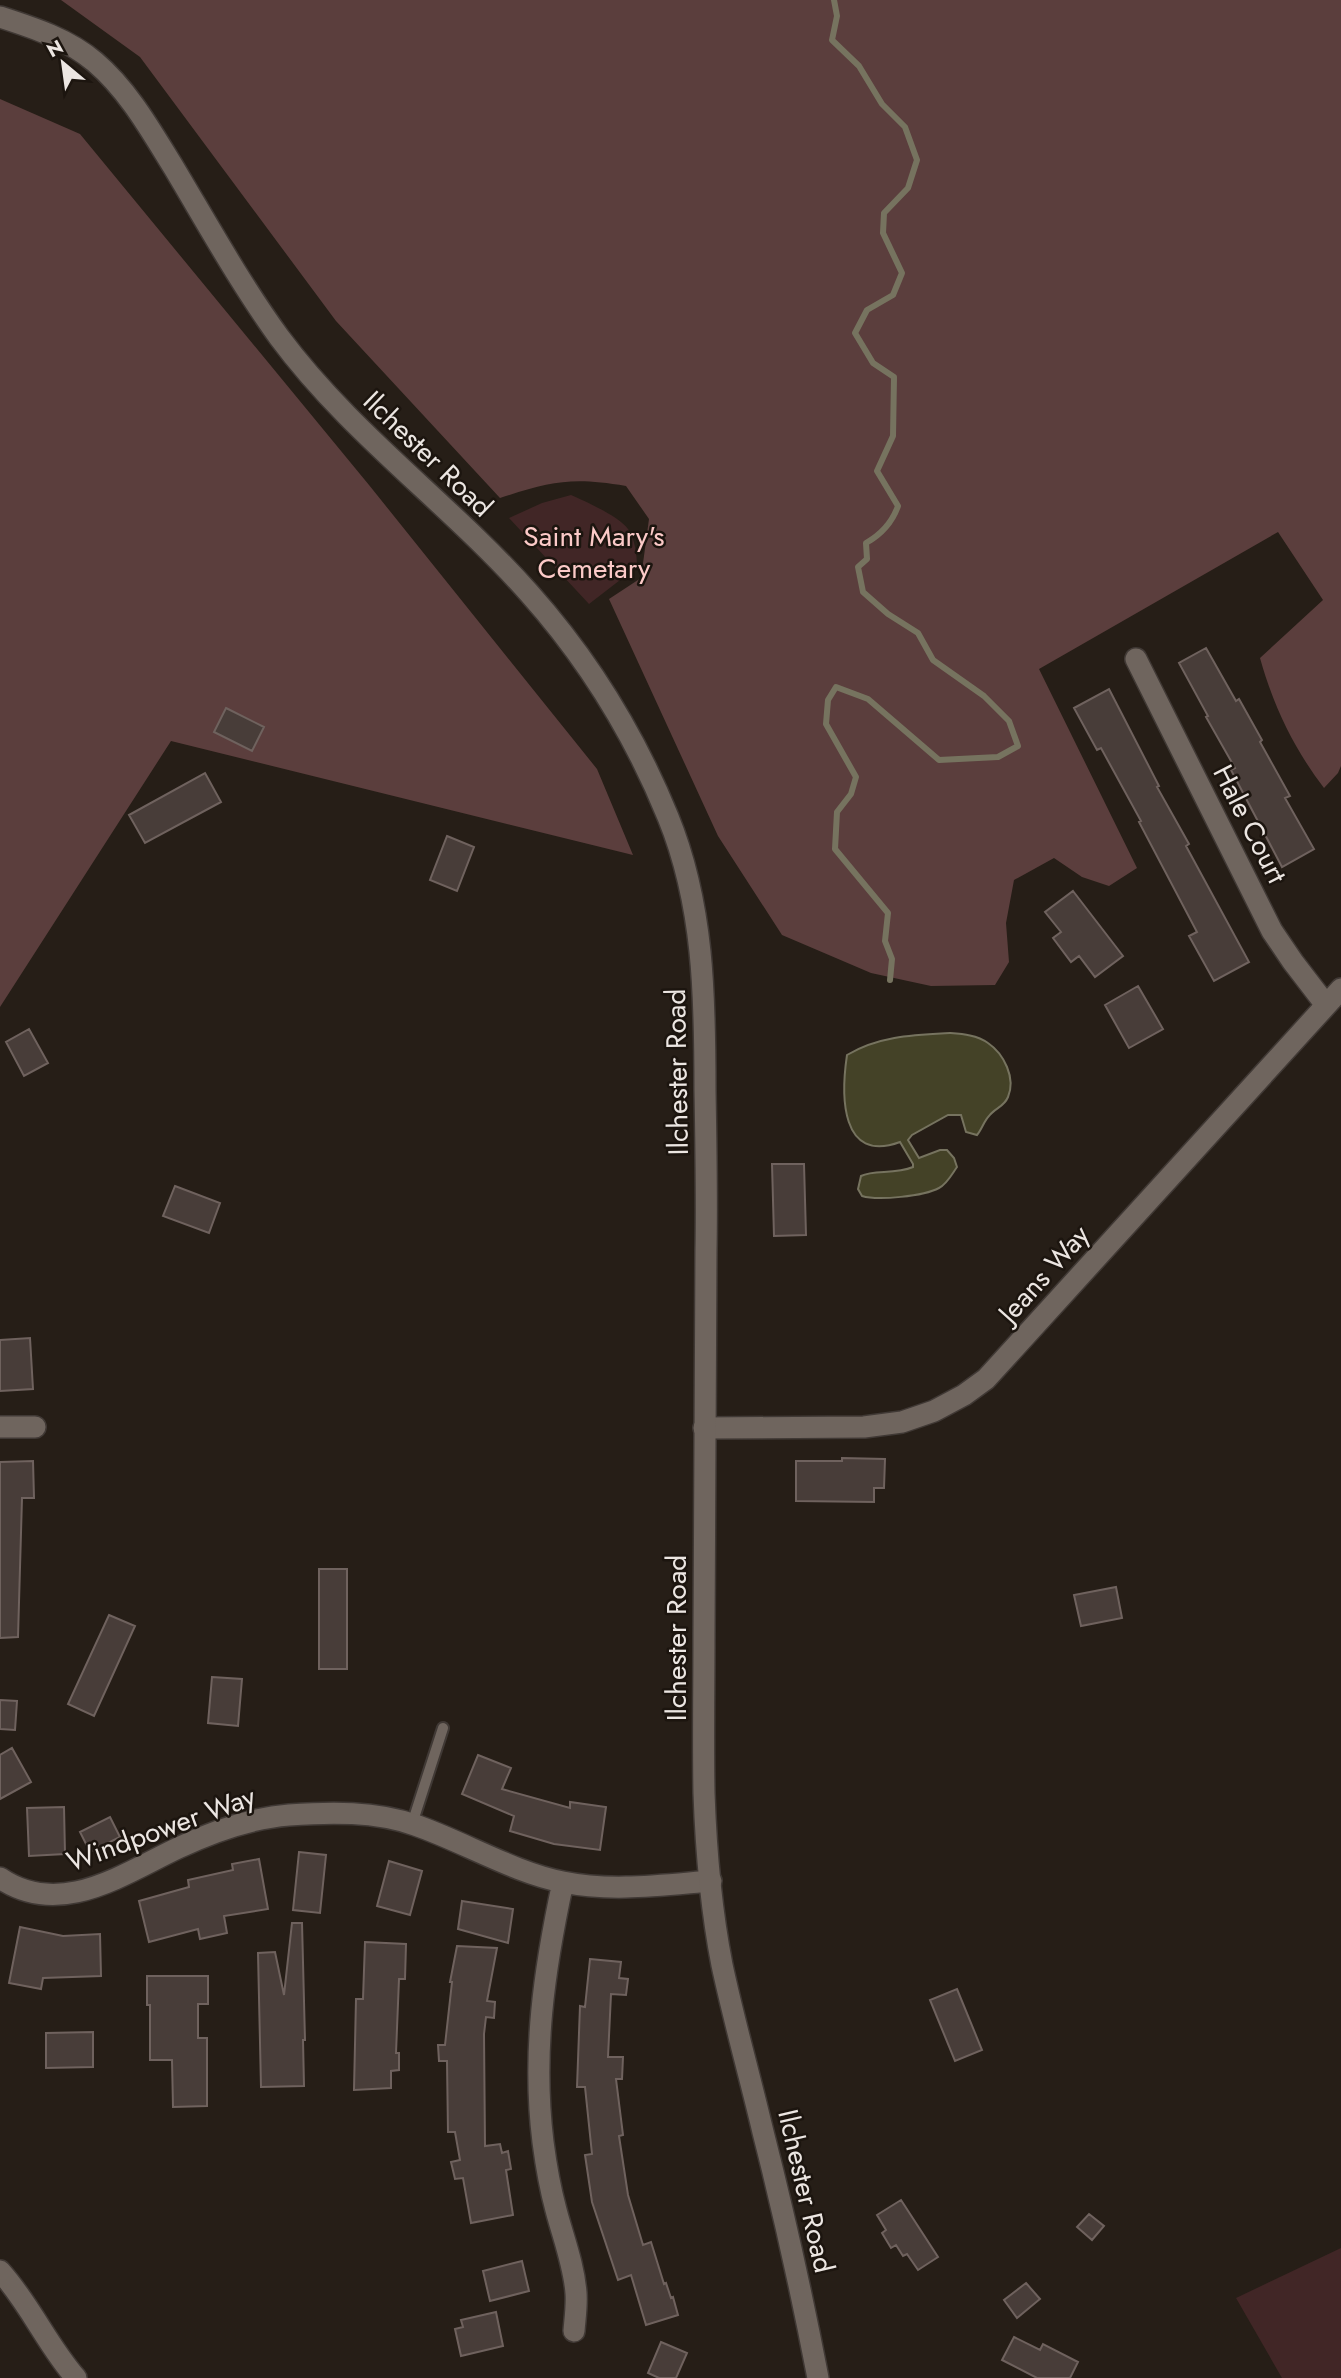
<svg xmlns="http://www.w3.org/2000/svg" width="1341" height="2378" viewBox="0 0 1341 2378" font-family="Jost,sans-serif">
<rect width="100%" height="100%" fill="#261e17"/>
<path fill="#412626" d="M571 495C585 501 620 517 628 529 635 539 637 555 637 567L589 604 509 518 542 503Z
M1341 2248V2378H1282L1236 2298Z"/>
<path fill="#5b3e3d" d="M61 0H1341V766L1338 773 1324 788C1294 749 1273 705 1260 658L1323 600 1278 532 1039 669 1137 868 1109 886 1082 877 1054 858 1014 880 1006 923 1009 962 995 985 931 986 871 973 782 935 718 836 609 599 641 578 649 519 626 486C572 477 552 481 500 498L336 321 140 57Z
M0 99 80 134 369 485 597 769 633 855 171 741 0 1007Z"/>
<path fill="#444227" stroke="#76735f" stroke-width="2" d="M950 1033C963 1034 977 1035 988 1043 1004 1054 1016 1078 1008 1097 1004 1107 995 1108 989 1116 984 1121 982 1129 977 1135L966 1132 961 1115H948L912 1135 908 1140 919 1158 940 1150H947L954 1158 957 1167C952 1174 947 1184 939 1188 924 1196 878 1201 862 1196L858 1189 861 1176C874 1169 894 1175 913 1167V1164L900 1142C840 1164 841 1095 847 1055 879 1036 913 1035 950 1033Z"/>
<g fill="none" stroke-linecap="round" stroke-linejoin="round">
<path stroke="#76735f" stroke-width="6" d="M834 0 837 16 832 40 859 66 882 104 905 127 917 160 908 188 884 213 883 233 902 273 893 295 867 310 855 333 873 363 894 377 893 436 877 471 898 506C892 523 882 534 866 543L867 559 858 567 863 592 888 614 918 633 933 660 984 696 1009 721 1018 746 998 757 939 760 868 699 836 687 828 700 826 724 856 777 851 794 837 812 835 849 888 913 885 941 892 959 890 980"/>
</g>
<path fill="#483d39" stroke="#6f625e" stroke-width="2" d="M1206 648 1236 701 1239 699 1262 740 1260 742 1290 796 1285 798 1314 849 1282 867 1231 770 1235 768 1206 717 1208 716 1179 663Z
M1109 689 1159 786 1157 787 1189 844 1186 846 1249 962 1214 981 1189 936 1197 932 1139 822 1141 821 1101 748 1097 750 1074 708Z
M226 708 264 727 252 751 214 732Z
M205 773 221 802 145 843 129 815Z
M447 836 474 847 457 891 430 880Z
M1073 891 1123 956 1095 977 1079 956 1071 962 1053 938 1061 932 1045 912Z
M1138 986 1163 1029 1129 1048 1105 1005Z
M29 1029 48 1063 24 1076 6 1042Z
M772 1164H804L806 1235 774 1236Z
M175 1186 220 1203 209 1233 163 1216Z
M30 1338 33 1389 0 1391V1340Z
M842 1458 885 1459 884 1488H874V1502L796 1501V1461H842Z
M33 1461 34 1498H22L18 1637 0 1638V1462Z
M319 1569H347V1669H319Z
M1116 1587 1122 1618 1081 1626 1074 1595Z
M109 1615 135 1626 94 1716 68 1704Z
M212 1677 242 1679 238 1726 208 1723Z
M0 1700 17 1701 15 1730 0 1729Z
M12 1748 31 1782 0 1799V1755Z
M478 1755 511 1768 502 1789 570 1808V1802L606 1807 600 1850 554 1844 510 1831 514 1816 462 1794Z
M64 1807 65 1854 29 1856 27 1808Z
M110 1817 120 1837 90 1852 80 1832Z
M299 1852 326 1855 320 1913 293 1910Z
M259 1859 268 1909 224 1916 227 1933 200 1939 198 1929 149 1942 139 1901 189 1887 188 1880 233 1870 232 1864Z
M389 1861 422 1871 410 1915 377 1906Z
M462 1901 513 1909 508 1943 458 1929Z
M292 1923H302L305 2040H303L304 2086 261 2087 258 1953 275 1952 284 1995Z
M20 1927 63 1936 100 1934 101 1976 43 1978 41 1989 9 1983Z
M365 1942 406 1944 405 1979H399L396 2053H399V2070L391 2071V2088L354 2090 356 1999H363Z
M457 1946 497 1948 487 2001 495 2002 494 2018 486 2017 484 2034 485 2146 500 2144 502 2153 508 2151 511 2169 506 2170 513 2215 471 2223 463 2178 455 2179 451 2162 460 2160 455 2132H448L447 2061H439L438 2045H445L452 1982H450Z
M590 1959 621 1962 619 1978 628 1979 626 1995 611 1994 608 2057H623L622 2079H616L623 2135 619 2136 628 2195 643 2245 651 2242 664 2284 666 2283 671 2298 673 2297 678 2315 646 2325 631 2275 618 2280 592 2202 585 2155 592 2154 585 2087H577L580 2006 585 2007Z
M147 1976H208V2004H198V2038H207V2106L173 2107 172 2060H150V2005H147Z
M957 1989 982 2050 955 2061 930 2000Z
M93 2032V2067L46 2068V2033Z
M901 2200 938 2257 918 2270 907 2254 903 2256 896 2245 891 2248 882 2233 886 2230 877 2215Z
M1089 2214 1104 2226 1092 2240 1077 2227Z
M522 2261 529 2291 490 2301 483 2271Z
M1026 2283 1040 2299 1017 2318 1004 2300Z
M496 2312 503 2346 461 2356 455 2329 463 2327 461 2320Z
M1014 2337 1040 2350 1043 2344 1078 2362 1070 2378H1037L1002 2360Z
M661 2342 687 2353 676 2378H659L648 2373Z"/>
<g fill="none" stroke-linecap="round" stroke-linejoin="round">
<g stroke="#403935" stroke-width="14">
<path id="service" d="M412 1824 443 1728"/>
</g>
<g stroke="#403935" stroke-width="24">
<path id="minor" d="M1136 659 1272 931 1293 962 1326 1005
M0 1427H35
M704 1428 864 1427 902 1422 934 1411 964 1395 986 1379 1341 989
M0 1878C60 1919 123 1874 178 1848 212 1832 251 1818 289 1815 330 1812 375 1811 415 1825 462 1841 515 1873 563 1882 611 1892 662 1885 711 1881
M563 1882C544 1970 532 2053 543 2142 546 2165 550 2188 556 2210 563 2237 574 2265 576 2293 577 2305 575 2318 574 2331"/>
</g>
<g stroke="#403935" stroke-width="24">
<path id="tertiary" d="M0 17C34 28 68 39 95 62 129 91 151 131 174 168 208 225 240 283 279 337 350 433 450 504 529 593 587 658 635 736 668 817 704 905 705 997 705 1091 706 1144 707 1197 706 1250 705 1378 704 1506 704 1634 704 1687 703 1741 704 1793 706 1850 711 1909 722 1965 734 2021 750 2077 763 2132 784 2214 802 2295 818 2378
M0 2271C30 2304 47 2345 76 2378"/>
</g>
<use href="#service" stroke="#6f655e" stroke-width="10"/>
<use href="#minor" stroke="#6f655e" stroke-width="21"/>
<use href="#tertiary" stroke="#6f655e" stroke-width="21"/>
</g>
<g text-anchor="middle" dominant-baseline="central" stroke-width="5" stroke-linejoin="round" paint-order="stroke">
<g font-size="28" fill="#ece6e2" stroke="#1c150f">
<text transform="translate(428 454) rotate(44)">Ilchester Road</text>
<text transform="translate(1250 824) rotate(63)">Hale Court</text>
<text transform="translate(677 1072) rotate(-91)">Ilchester Road</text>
<text transform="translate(1044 1274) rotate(-48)">Jeans Way</text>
<text transform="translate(676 1638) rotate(-90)">Ilchester Road</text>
<text transform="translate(161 1829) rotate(-20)">Windpower Way</text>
<text transform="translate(806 2191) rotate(77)">Ilchester Road</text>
</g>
<g font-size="28" fill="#fccac8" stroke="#1c150f">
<text x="594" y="536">Saint Mary's<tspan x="594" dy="32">Cemetary</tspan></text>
</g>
</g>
<g transform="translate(63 63) rotate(331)" stroke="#1c150f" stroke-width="5" paint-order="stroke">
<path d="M0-5L12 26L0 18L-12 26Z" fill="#ece6e2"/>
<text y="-10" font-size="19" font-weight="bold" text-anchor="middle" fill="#ece6e2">N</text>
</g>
</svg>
